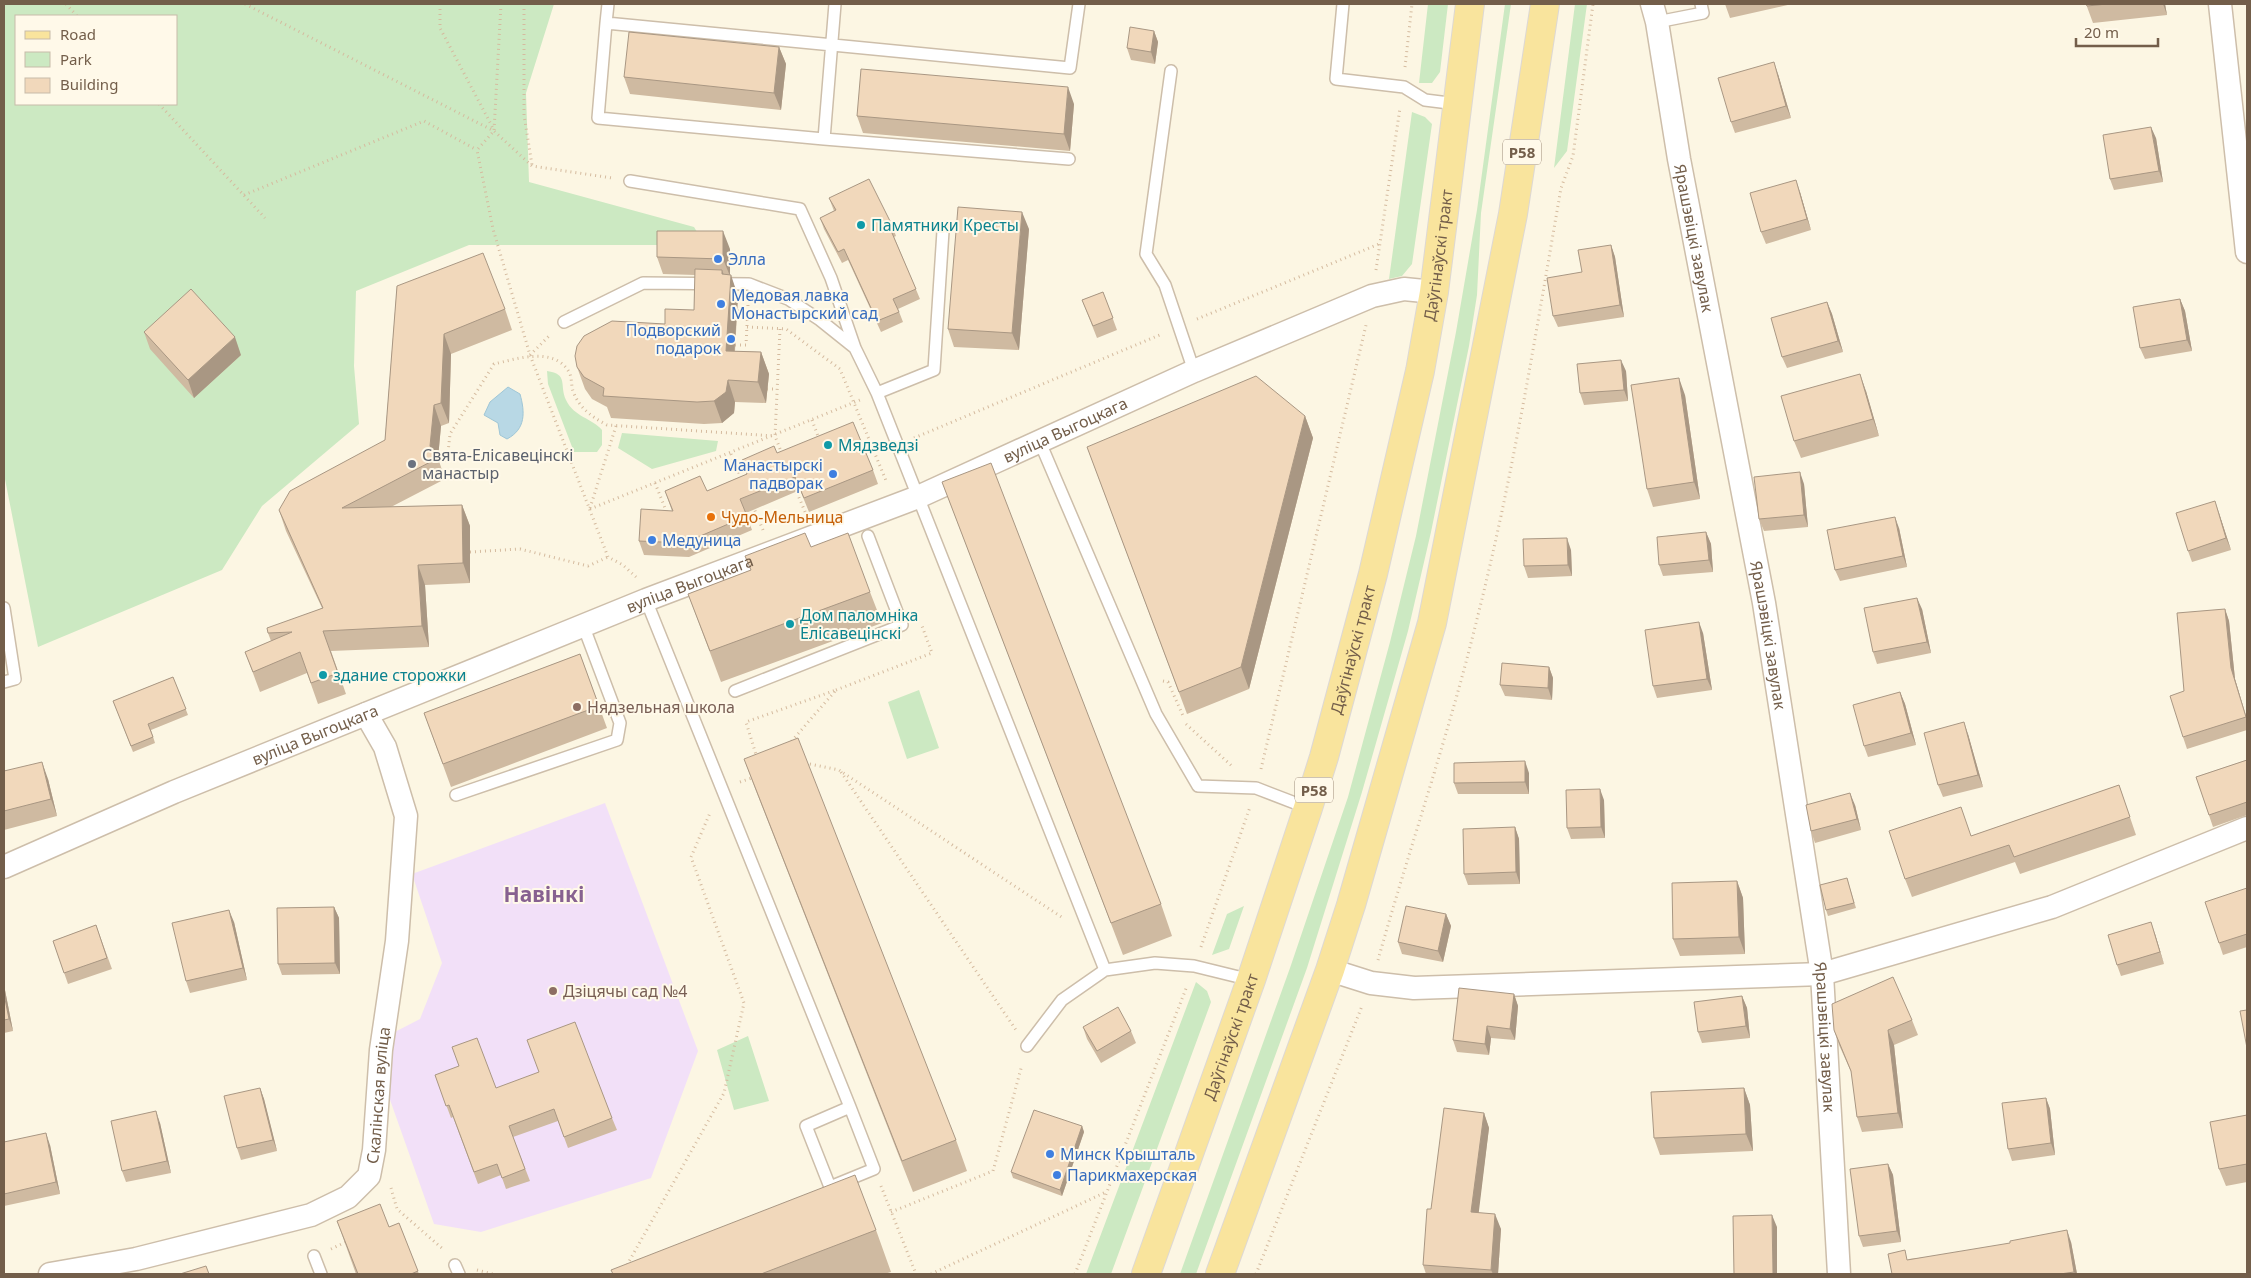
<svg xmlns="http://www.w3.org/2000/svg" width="2251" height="1278" viewBox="0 0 2251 1278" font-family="'Noto Sans',sans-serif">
<rect width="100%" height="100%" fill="#fcf6e3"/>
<path fill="#f2e0f8" d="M605 803 698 1051 651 1178 481 1232 434 1224 383 1080 387 1036 420 1019 442 963 412 874Z"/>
<path fill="#cce9c2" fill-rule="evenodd" d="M4 4H554L526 93 529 182 694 227 705 245H469L356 291 354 366 359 424 262 506 222 570 38 647 4 474ZM16 16H176V104H16Z
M1428 4H1448L1440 72 1432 83H1419Z
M1505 4H1511L1481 213 1477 295 1469 346 1431 532 1408 631 1362 792 1307 968 1196 1274H1180L1290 968 1348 797 1390 642 1416 536 1456 332 1477 210Z
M1575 4H1587L1567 151 1554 168Z
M1412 112 1425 117 1432 124 1412 264 1402 276 1389 279Z
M547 371C569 374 559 385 566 400 574 417 592 418 602 430V445L597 452H574L548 384Z
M622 433 718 441 716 451 652 469 618 448Z
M919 690 939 748 907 759 888 702Z
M1244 906 1229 949 1212 955 1227 914Z
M1196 982 1207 991 1211 1002 1111 1274H1086Z
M748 1036 769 1101 734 1110 717 1050Z"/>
<path fill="#b8d8e5" stroke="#9fc6d6" d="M508 387 520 394C525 412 526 429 507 439L500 435 498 423 484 415 490 402Z"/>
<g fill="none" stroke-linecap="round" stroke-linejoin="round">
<g stroke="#cdbeaa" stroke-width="14">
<path id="service" d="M608 4 606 23 1070 68 1079 4
M1343 4 1336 79 1404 87 1425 100 1457 104
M1657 22 1703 13 1701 4
M606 23 598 118 824 139 835 4
M1171 71 1146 254 1165 285 1194 371
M824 139 1069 159
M630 181 800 209 831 278 855 348 877 393 1105 970
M564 322 643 283 749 284 788 299 820 320 855 348
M877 393 934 370 943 231
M1039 440 1156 714 1198 786 1256 788 1308 808
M646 600 850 1107 874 1169 830 1187 806 1126 850 1107
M4 608 15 679 4 682
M735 691 902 625 868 536
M456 795 617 740 620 723 583 625
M1027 1046 1062 1000 1105 970 1155 963 1194 966 1251 980
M314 1256 321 1274
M455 1265 459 1274"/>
</g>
<g stroke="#cdbeaa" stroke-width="25">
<g id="minor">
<path id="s1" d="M1652 4 1657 22 1679 159 1764 603 1822 974 1839 1274"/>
<path d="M2220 4 2247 252"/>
<path id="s2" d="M4 867 174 792 646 600 918 497 1194 371 1372 296 1404 289 1434 292"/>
<path d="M1330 970 1371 983 1414 988 1822 974 2052 907 2247 828"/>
<path id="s3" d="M50 1274 136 1259 311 1215 348 1197 369 1176 374 1150 381 1050 397 941 406 816 385 747 366 714"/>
</g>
</g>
<g stroke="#ddd8d4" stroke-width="30">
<g id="primary">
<path id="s4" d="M1146 1274 1251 980 1308 808 1324 757 1373 574 1420 371 1434 292 1470 4"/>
<path d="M1220 1274 1330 970 1351 905 1432 623 1513 214 1545 4"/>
</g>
</g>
<path stroke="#d5bb9f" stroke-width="3" stroke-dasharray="1 4" stroke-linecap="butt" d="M66 4 77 16
M245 4 494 131 532 166 612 178
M440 4V28L494 130
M501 4 494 131 477 150 493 229 530 355 608 557 623 565 636 577
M524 4V115L532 165
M1405 67 1412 4
M159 104 265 218
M244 195 424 121 477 150
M730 260 749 262
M1376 270 1400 108
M738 311H748
M1197 319 1379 244
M747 327 786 329 840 369 887 483
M780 329 775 436 782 454
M735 345H746L748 305
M530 355 551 334
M767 389H777
M812 420 819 439
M914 438 1162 334
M731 454 742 480
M447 462 450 434 494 364C516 359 554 346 569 372 572 377 571 385 573 391 579 408 592 417 607 425L775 436
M655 483 667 513
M795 488 806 514
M753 506 763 530
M590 508 616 426
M590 509 860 400
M470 552 520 549 588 566 608 557
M1163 681 1168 682 1184 718
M836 690 932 653 922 626
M1186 724 1233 767
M757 758 746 722 836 690 790 743
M805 763 839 770 1063 918
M1261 769 1366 325
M841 772 1016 1030
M740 782 755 777
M1201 947 1250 807
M1378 960C1410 846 1449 734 1477 619 1513 477 1536 332 1561 188L1573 156 1593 4
M881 1186 916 1274
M391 1188 397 1209 444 1250
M891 1212 993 1171 1022 1065
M331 1249 348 1241
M627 1265 724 1093 744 1003 691 857 710 813
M477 1270 493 1274
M931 1274 1106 1192
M1075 1274 1187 986
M1256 1274 1362 1006"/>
<use href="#service" stroke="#fff" stroke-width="11"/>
<use href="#minor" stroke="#fff" stroke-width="22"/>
<use href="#primary" stroke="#f9e49d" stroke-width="28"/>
</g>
<path fill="#cfbaa1" d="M1725 4H1792L1730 18Z
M2086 4H2165L2167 15 2093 23Z
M1154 31 1158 42 1155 64 1131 60 1127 48Z
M779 47 786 64 781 110 630 94 624 77Z
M1778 74 1791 118 1735 133 1731 122Z
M1074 104 1070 151 863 133 857 116Z
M2156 138 2163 182 2114 190 2110 179Z
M1800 192 1811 230 1766 244 1761 232Z
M829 198 892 225 896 236 894 237 920 299 898 309 903 322 881 332 848 260 842 263 824 229 820 218 834 211Z
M1029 229 1019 350 954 347 948 329Z
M1611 245 1615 257 1624 317 1558 327 1553 316 1582 272Z
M730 249V275L738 296 735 351 761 352 769 374 766 403 735 402 734 413 722 423 704 424 611 418 607 407 592 399 585 389 577 367 665 324 694 310 695 275 663 274 657 257Z
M397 286 505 309 512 330 451 354 449 423 441 426 438 458 445 479 391 507 462 505 470 526V583L425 585 429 647 331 651 346 694 318 704 307 673 260 692 245 652 271 641 268 633 322 608 286 531 279 510 385 440Z
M1103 292 1117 330 1097 338 1082 300Z
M2180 299 2185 311 2192 351 2145 359 2140 348Z
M1827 302 1832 314 1843 352 1787 368 1782 357Z
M144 332 241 355 194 398 150 349Z
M1626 371 1628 401 1584 405 1580 393Z
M1866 391 1879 436 1801 458 1794 441Z
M1685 395 1700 499 1653 507 1647 489Z
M1305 416 1313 438 1249 689 1187 714 1087 447Z
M777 453 873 470 878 484 809 512 800 490 746 513 752 530 689 557 644 555 639 541 672 511 665 491H707L747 474 742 460Z
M942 482 1161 904 1172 936 1123 955Z
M1804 484 1808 527 1764 531 1759 519Z
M2219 513 2231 550 2192 562 2188 551Z
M1899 528 1907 567 1840 581 1835 570Z
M1706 532 1711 544 1713 572 1663 576 1659 565Z
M811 547 870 592 882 623 721 682 688 594Z
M1571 550 1572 576 1528 578 1524 566Z
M1922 609 1931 653 1877 664 1873 652Z
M2225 609 2229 621 2235 679 2247 719V730L2187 749 2183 737 2184 691Z
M1703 633 1712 690 1657 698 1653 686Z
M580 654 607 728 451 787 424 713Z
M1549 667 1553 678 1552 700 1505 696 1500 685Z
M173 677 188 715 151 730 155 743 133 752 113 701Z
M1900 692 1905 704 1916 745 1868 757 1864 746Z
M1968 734 1983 787 1943 797 1938 785Z
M744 759 956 1140 967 1171 913 1192 756 791Z
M2247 760V815L2213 827 2196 777Z
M4 771 48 779 57 816 4 830Z
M1529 773V794H1458L1454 783Z
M2119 785 2136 835 2020 874 2015 862 1912 897 1905 879 1971 836Z
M1604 800 1605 838 1571 839 1567 828Z
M1855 805 1861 830 1815 843 1811 831Z
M1515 827 1519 839 1520 884 1468 885 1464 874Z
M1847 878 1856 908 1828 916 1826 910Z
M1737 881 1743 898 1745 954 1680 956 1673 939Z
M2247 888V947L2223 955 2219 943Z
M334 907 339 918 340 974 282 975 278 964Z
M1446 914 1451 926 1443 962 1402 954 1398 942Z
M234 922 247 980 190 993 186 981Z
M96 925 112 969 68 984 53 941Z
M2155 934 2164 964 2121 976 2117 965Z
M4 985 13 1031 4 1033Z
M1514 994 1518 1006 1515 1040 1491 1038 1489 1055 1457 1052 1453 1040Z
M1742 996 1747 1008 1750 1038 1702 1043 1698 1032Z
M1912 1020 1918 1035 1894 1045 1903 1128 1862 1132 1857 1117 1852 1074 1839 1045 1834 1030Z
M1083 1027 1131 1031 1136 1043 1101 1063 1087 1039Z
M435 1075 496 1088 612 1118 617 1130 568 1148 558 1121 513 1137 530 1181 506 1189 501 1175 478 1184 453 1117 451 1118Z
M260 1088 264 1099 277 1151 241 1160 237 1148Z
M1744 1088 1750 1105 1753 1151 1660 1155 1654 1138Z
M2046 1098 2050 1109 2055 1155 2012 1161 2008 1149Z
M1484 1113 1489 1128 1478 1213 1501 1229 1498 1274H1426L1423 1265 1431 1209Z
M2247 1115V1182L2226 1186 2219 1169Z
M160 1123 171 1173 126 1182 122 1171Z
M1082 1126 1084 1132 1062 1196 1013 1178 1011 1172Z
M4 1142 50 1145 60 1194 4 1206Z
M1888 1164 1893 1175 1901 1242 1863 1247 1859 1236Z
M337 1221 389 1227 399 1223 419 1274H356Z
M876 1230 891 1272 884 1274H613Z
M2071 1242 2077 1274H1892L1909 1259Z"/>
<path fill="#a99783" d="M2163 4H2165L2167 15Z
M1154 31 1158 42 1155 64 1151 52Z
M779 47 786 64 781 110 774 93Z
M1774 62 1778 74 1791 118 1786 106Z
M1068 87 1074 104 1070 151 1064 134Z
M2151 127 2156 138 2163 182 2159 171Z
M1796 180 1800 192 1811 230 1807 219Z
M1022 212 1029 229 1019 350 1012 333Z
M723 231 730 249V276L723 259Z
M1611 245 1615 257 1624 317 1620 305Z
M722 270 730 291 731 275 738 296 733 373 726 351Z
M2180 299 2185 311 2192 351 2187 340Z
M1827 302 1832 314 1843 352 1838 341Z
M444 334 451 354 449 423 441 403Z
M235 337 241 355 194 398 188 380Z
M761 352 769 374 766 403 758 382Z
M1621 360 1626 371 1628 401 1624 390Z
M1860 374 1866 391 1879 436 1873 419Z
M1679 378 1685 395 1700 499 1694 482Z
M728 380 735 402 734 413 722 423 714 401Z
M434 405 441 426 438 458 430 446Z
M1305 416 1313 438 1249 689 1241 667Z
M1800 472 1804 484 1808 527 1804 515Z
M2215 501 2219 513 2231 550 2226 538Z
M462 505 470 526V583L463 563Z
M1895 517 1899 528 1907 567 1903 556Z
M1706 532 1711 544 1713 572 1709 560Z
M1567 538 1571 550 1572 576 1568 565Z
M418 565 425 585 429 647 422 626Z
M1917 598 1922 609 1931 653 1927 642Z
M2225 609 2229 621 2235 679 2247 720 2231 668Z
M1699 622 1703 633 1712 690 1707 679Z
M1549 667 1553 678 1552 700 1548 688Z
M1900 692 1905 704 1916 745 1911 733Z
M1964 722 1968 734 1983 787 1978 775Z
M1525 761 1529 773V794L1525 782Z
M42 762 48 779 57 816 51 799Z
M1600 789 1604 800 1605 838 1601 827Z
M1850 793 1855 805 1861 830 1857 819Z
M1515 827 1519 839 1520 884 1516 872Z
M1737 881 1743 898 1745 954 1739 937Z
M334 907 339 918 340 974 335 963Z
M229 910 234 922 247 980 243 968Z
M1446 914 1451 926 1443 962 1438 951Z
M2151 922 2155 934 2164 964 2160 952Z
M4 985 13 1031 9 1019 4 994Z
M1514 994 1518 1006 1515 1040 1510 1029Z
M1742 996 1747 1008 1750 1038 1746 1026Z
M1487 1026 1491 1038 1489 1055 1485 1044Z
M1888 1030 1894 1045 1903 1128 1898 1113Z
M260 1088 264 1099 277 1151 273 1140Z
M1744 1088 1750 1105 1753 1151 1746 1134Z
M2046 1098 2050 1109 2055 1155 2051 1143Z
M156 1111 160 1123 171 1173 167 1161Z
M1484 1113 1489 1128 1477 1227 1471 1212Z
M1082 1126 1084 1132 1062 1196 1060 1190Z
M46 1133 50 1145 60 1194 56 1182Z
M1888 1164 1893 1175 1901 1242 1897 1231Z
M1495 1214 1501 1229 1498 1274H1493L1491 1270Z
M1772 1215 1777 1227V1274H1773Z
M2067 1230 2071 1242 2077 1274H2075L2074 1272Z"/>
<path fill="#f1d8bb" stroke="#a99783" d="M2086 4H2107L2087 6Z
M1130 27 1154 31 1151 52 1127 48Z
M629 32 779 47 774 93 624 77Z
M1774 62 1786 106 1731 122 1718 78Z
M861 69 1068 87 1064 134 857 116Z
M2151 127 2159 171 2110 179 2103 135Z
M869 179 892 225 889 226 916 289 893 299 899 312 877 321 844 249 838 252 820 218 836 210 829 198Z
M1796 180 1807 219 1761 232 1750 193Z
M958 207 1022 212 1012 333 948 329Z
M657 231H723V259L657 257Z
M1611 245 1620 305 1553 316 1547 278 1582 272 1578 250Z
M483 253 505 309 444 334 441 403 434 405 430 446 438 458 342 508 462 505 463 563 418 565 422 626 323 631 338 673 311 683 300 652 253 672 245 652 292 632 268 633 267 628 323 608 279 510 290 491 385 440 397 286Z
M695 269 722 270V274L731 275 726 351 761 352 758 382 728 380 726 392 714 401 697 402 603 396 604 388 584 377 577 367 575 356 577 346 584 336 612 321 665 324V309L694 310Z
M191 289 235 337 188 380 144 332Z
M1103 292 1113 318 1093 326 1082 300Z
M2180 299 2187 340 2140 348 2133 307Z
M1827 302 1838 341 1782 357 1771 318Z
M1621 360 1624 390 1580 393 1577 364Z
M1860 374 1873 419 1794 441 1781 396Z
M1256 376 1305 416 1241 667 1179 692 1087 447Z
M1679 378 1694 482 1647 489 1631 385Z
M853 422 873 470 804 498 795 477 740 499 747 516 684 543 639 541 641 509 673 511 665 491 700 476 707 491 747 474 742 460 774 446 777 453Z
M991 463 1161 904 1111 923 942 482Z
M1800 472 1804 515 1759 519 1754 477Z
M2215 501 2226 538 2188 551 2176 513Z
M1895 517 1903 556 1835 570 1827 530Z
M1706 532 1709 560 1659 565 1657 537Z
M805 533 811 547 848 533 870 592 710 651 688 594 751 570 745 556Z
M1567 538 1568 565 1524 566 1523 539Z
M1917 598 1927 642 1873 652 1864 608Z
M2225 609 2231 668 2246 717 2183 737 2170 696 2184 691 2177 613Z
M1699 622 1707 679 1653 686 1645 630Z
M580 654 599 706 443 764 424 713Z
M1502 663 1549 667 1548 688 1500 685Z
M173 677 186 709 148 724 153 737 131 746 113 701Z
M1900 692 1911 733 1864 746 1853 705Z
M1964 722 1978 775 1938 785 1924 733Z
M798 738 956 1140 902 1161 744 759Z
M2247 760V802L2209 815 2196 777Z
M1525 761V782L1454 783V763Z
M42 762 51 799 4 811V771Z
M2119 785 2130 817 2014 857 2009 845 1905 879 1889 831 1961 807 1971 836Z
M1600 789 1601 827 1567 828 1566 790Z
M1850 793 1857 819 1811 831 1806 805Z
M1515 827 1516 872 1464 874 1463 829Z
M1847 878 1854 903 1826 910 1820 885Z
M1737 881 1739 937 1673 939 1672 883Z
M2247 888V934L2219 943 2205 902Z
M1406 906 1446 914 1438 951 1398 942Z
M334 907 335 963 278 964 277 908Z
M229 910 243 968 186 981 172 923Z
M2151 922 2160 952 2117 965 2108 935Z
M96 925 107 958 64 973 53 941Z
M1893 977 1912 1020 1888 1030 1898 1113 1857 1117 1851 1071 1834 1030 1832 1004Z
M1459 988 1514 994 1510 1029 1487 1026 1485 1044 1453 1040Z
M4 994 9 1019 4 1020Z
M1742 996 1746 1026 1698 1032 1694 1002Z
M1118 1007 1131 1031 1097 1051 1083 1027Z
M2247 1010V1048L2240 1011Z
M575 1022 612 1118 564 1137 554 1109 509 1126 525 1169 502 1178 497 1164 474 1172 449 1105 446 1106 435 1075 459 1066 452 1047 477 1038 496 1088 539 1072 527 1040Z
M260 1088 273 1140 237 1148 224 1096Z
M1744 1088 1746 1134 1654 1138 1651 1092Z
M2046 1098 2051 1143 2008 1149 2002 1103Z
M1444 1108 1484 1113 1471 1212 1495 1214 1491 1270 1423 1265 1427 1209H1431Z
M1034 1110 1082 1126 1060 1190 1011 1172Z
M156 1111 167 1161 122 1171 111 1121Z
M2247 1115V1164L2219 1169 2210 1122Z
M46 1133 56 1182 4 1194V1142Z
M1888 1164 1897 1231 1859 1236 1850 1169Z
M855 1175 876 1230 761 1274H613L611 1270Z
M380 1204 389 1227 399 1223 418 1271 411 1274H358L337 1221Z
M1772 1215 1773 1274H1734L1733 1216Z
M2067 1230 2074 1272 2060 1274H1892L1888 1254 1905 1250 1907 1260 2010 1243V1241Z
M206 1266 209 1274H180Z"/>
<g fill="#0f9aa8" stroke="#fff9e9" stroke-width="2">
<circle cx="861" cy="225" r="5"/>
<circle cx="828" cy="445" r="5"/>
<circle cx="790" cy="624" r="5"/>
<circle cx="323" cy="675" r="5"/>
</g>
<g fill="#3f7fe0" stroke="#fff9e9" stroke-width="2">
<circle cx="718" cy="259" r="5"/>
<circle cx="721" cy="304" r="5"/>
<circle cx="731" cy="339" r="5"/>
<circle cx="833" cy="474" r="5"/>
<circle cx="652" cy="540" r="5"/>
<circle cx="1050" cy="1154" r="5"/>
<circle cx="1057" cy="1175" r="5"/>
</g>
<circle fill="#6b7280" stroke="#fff9e9" stroke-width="2" cx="412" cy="464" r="5"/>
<circle fill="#e8710a" stroke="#fff9e9" stroke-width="2" cx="711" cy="517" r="5"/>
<g fill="#8d6e63" stroke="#fff9e9" stroke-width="2">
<circle cx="577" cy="707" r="5"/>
<circle cx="553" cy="991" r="5"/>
</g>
<g text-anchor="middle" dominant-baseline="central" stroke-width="4" stroke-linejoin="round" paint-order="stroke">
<g fill="#fff9e9" stroke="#9d8c7a" stroke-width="1">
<rect x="1503" y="139.5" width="38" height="25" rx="4"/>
<rect x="1295" y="777.5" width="38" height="25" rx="4"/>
</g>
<g font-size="15" font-weight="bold" fill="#735e4a">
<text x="1522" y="152">Р58</text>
<text x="1314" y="790">Р58</text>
</g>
<g font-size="16" fill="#0d838f" stroke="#fff9e9" text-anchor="start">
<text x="871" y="225">Памятники Кресты</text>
<text x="838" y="445">Мядзведзі</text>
<text x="800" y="615">Дом паломніка<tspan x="800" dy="18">Елісавецінскі</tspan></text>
<text x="333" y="675">здание сторожки</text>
</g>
<g font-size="16" fill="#735e4a" stroke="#fff9e9">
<text stroke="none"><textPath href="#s1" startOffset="238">Ярашэвіцкі завулак</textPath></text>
<text stroke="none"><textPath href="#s4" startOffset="1062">Даўгінаўскі тракт</textPath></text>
<text stroke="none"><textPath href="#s2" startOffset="1148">вуліца Выгоцкага</textPath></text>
<text stroke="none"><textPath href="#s2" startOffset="742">вуліца Выгоцкага</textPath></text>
<text stroke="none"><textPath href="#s1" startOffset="642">Ярашэвіцкі завулак</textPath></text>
<text stroke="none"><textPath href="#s4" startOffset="658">Даўгінаўскі тракт</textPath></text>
<text stroke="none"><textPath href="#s2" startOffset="338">вуліца Выгоцкага</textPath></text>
<text stroke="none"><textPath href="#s4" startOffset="252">Даўгінаўскі тракт</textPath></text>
<text stroke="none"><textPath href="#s1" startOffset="1048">Ярашэвіцкі завулак</textPath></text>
<text stroke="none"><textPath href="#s3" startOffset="420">Скалінская вуліца</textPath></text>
</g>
<g font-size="16" fill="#366cbe" stroke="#fff9e9" text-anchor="start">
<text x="728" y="259">Элла</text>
<text x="731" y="295">Медовая лавка<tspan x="731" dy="18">Монастырский сад</tspan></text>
<text x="721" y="330" text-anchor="end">Подворский<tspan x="721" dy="18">подарок</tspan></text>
<text x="823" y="465" text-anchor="end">Манастырскі<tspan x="823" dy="18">падворак</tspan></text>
<text x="662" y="540">Медуница</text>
<text x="1060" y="1154">Минск Крышталь</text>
<text x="1067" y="1175">Парикмахерская</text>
</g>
<g font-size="16" fill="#5b616d" stroke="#fff9e9" text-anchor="start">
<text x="422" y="455">Свята-Елісавецінскі<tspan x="422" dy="18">манастыр</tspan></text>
</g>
<g font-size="16" fill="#c56008" stroke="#fff9e9" text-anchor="start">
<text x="721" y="517">Чудо-Мельница</text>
</g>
<g font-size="16" fill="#785e54" stroke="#fff9e9" text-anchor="start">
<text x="587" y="707">Нядзельная школа</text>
<text x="563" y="991">Дзіцячы сад №4</text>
</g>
<g font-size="21" font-weight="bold" fill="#876190" stroke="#fff9e9">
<text x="544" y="894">Навінкі</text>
</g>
</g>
<rect width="2251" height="1278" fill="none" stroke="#735e4a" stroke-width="10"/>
<rect x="15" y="15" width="162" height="90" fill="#fff9e9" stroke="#c7bba9"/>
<rect x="25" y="31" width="25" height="8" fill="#f9e49d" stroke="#c7bba9"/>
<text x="60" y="40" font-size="15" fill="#735e4a">Road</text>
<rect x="25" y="52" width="25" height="15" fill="#cce9c2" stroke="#c7bba9"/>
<text x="60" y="65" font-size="15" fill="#735e4a">Park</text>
<rect x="25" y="78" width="25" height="15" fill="#f1d8bb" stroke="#c7bba9"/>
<text x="60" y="90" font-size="15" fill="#735e4a">Building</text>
<path d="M2076 38v8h82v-8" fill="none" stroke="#735e4a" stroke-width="2.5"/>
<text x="2084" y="38" font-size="15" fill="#735e4a" stroke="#fff9e9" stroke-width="4" paint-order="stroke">20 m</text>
</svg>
